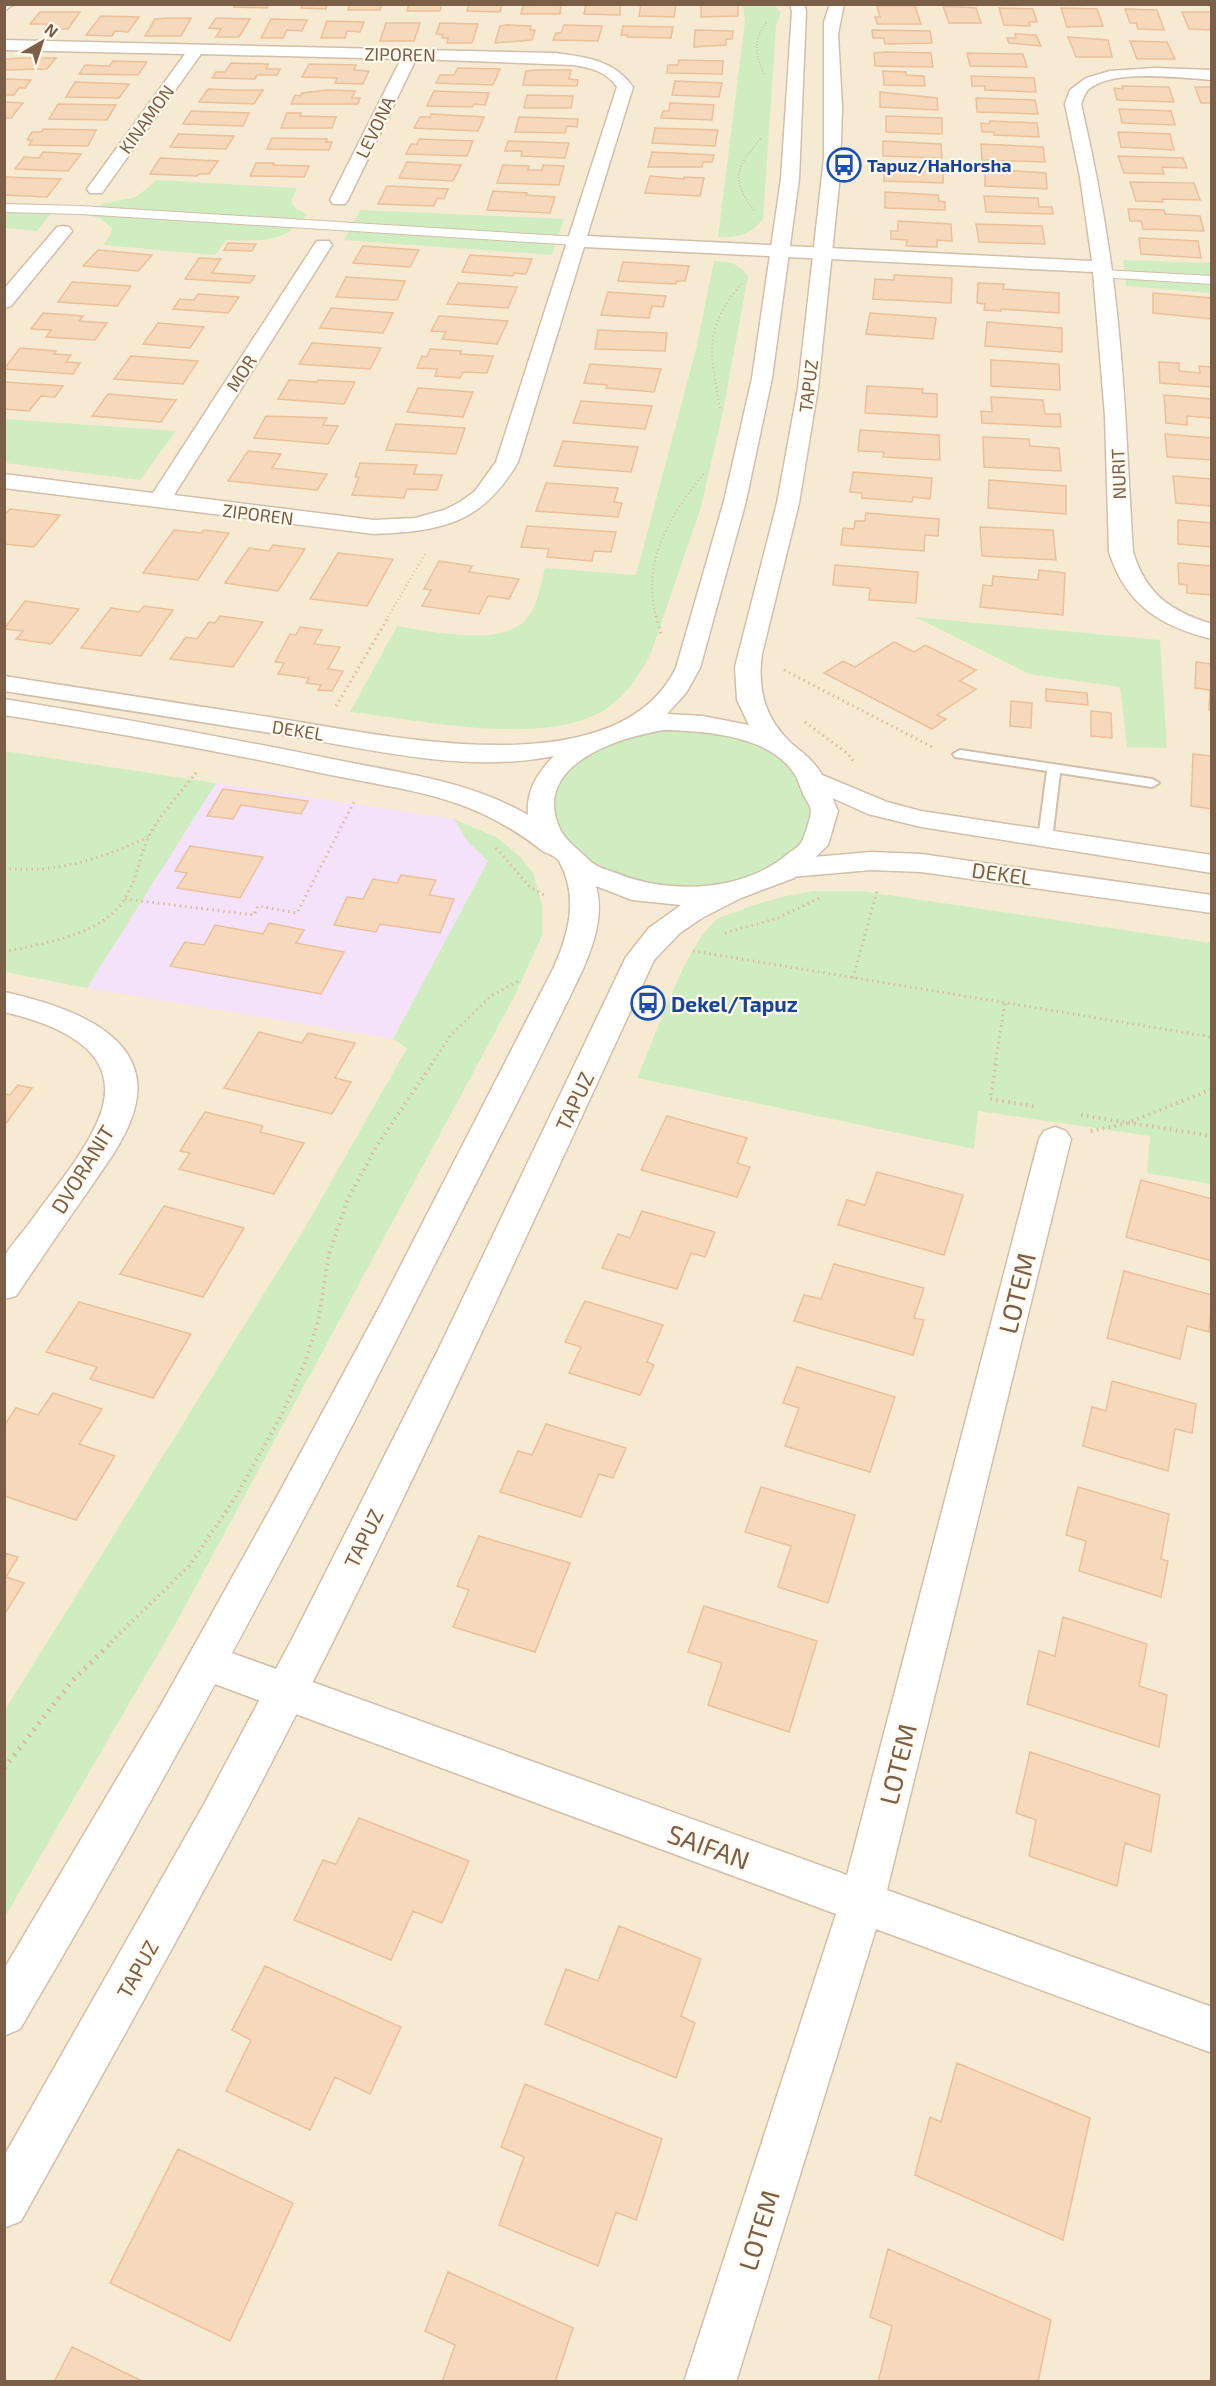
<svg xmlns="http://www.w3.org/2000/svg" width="1216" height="2386" viewBox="0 0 1216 2386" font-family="'Exo 2',sans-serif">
<rect width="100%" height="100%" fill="#fef7e6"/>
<path fill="#f7ead3" d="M5 5H1211V2381H5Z"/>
<path fill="#f4e2fb" d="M216 783 454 819 468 842 488 861 393 1039 87 988Z"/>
<path fill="#d0edc2" d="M743 5H775L781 13 776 26 763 219C750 235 738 238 718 237L745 21Z
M157 180 297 188 291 202 296 209 307 214C286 244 259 241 226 240L215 255 103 245 110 235 112 228 101 219 92 216 101 204 136 197Z
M4 202 58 205 37 231 5 228Z
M360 210 564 219 552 255 344 240Z
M1123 260 1211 263V293L1126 286Z
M714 261C730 262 739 263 748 276L722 416 701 507 651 653C639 675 627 695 606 709 543 748 422 720 350 712L397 626C431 631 505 649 529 616 538 603 541 583 545 568L636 575 696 349Z
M4 419H5L176 431 140 480 5 463Z
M915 617 1160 640 1167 748 1127 747 1120 687 1029 674Z
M666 729C700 728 774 738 794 770 802 783 807 799 813 813L803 843 771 870 726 886 674 889 623 880 581 858 557 829 552 798 557 783 581 756 620 737Z
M4 751 216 783 87 988 5 972Z
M454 819 498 838 520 857 533 873 542 905V936L514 997 176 1623 5 1917V1710L306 1226 407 1048 393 1039 488 861 468 842Z
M816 891H861L1211 943V1184L1147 1173 1150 1136 978 1111 974 1149 637 1078C654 1040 686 945 715 921 721 916 729 914 736 912 764 901 786 895 816 891Z"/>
<path fill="#f6d8bb" stroke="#eac09a" stroke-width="1.5" d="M235 4H268L267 8 234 7Z
M303 4H327L326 9 301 8Z
M350 4H382L380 10H348Z
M409 4H442L440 11H407Z
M469 4H502L500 12 467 11Z
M538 4H561L560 14H521L523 6Z
M586 4H620V15L584 14Z
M641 4H676L674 17 639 16Z
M701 4H738V16L701 17Z
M877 6H915L921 24H877L875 17H880Z
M943 6 976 8 981 23H949Z
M999 8 1033 9 1037 22H1029L1030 26 1004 25Z
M1061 8 1097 9 1103 26 1067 27Z
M1125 9 1157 10 1164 30 1138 29 1136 23H1130Z
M40 12H80L68 29H44L48 24H30Z
M1182 12H1212V30L1189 29Z
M101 16 139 17 128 32 115 31 112 36 86 35Z
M168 18H191L181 36H145L155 19Z
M216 18 250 19 239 37H216L221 29 209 28Z
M271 19 307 20 302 31 287 30 283 38H261Z
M327 21 364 22 360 32 347 31 345 38H321Z
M386 23H420L414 41H380Z
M440 23 478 24 472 43H447L448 38H442L443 35 436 34Z
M507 25 531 26 530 30H535L532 40 495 43 500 26Z
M564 25 602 26 598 41 553 40 556 33H561Z
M623 26 673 27 671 38 627 37 628 35H621Z
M695 30 733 31 732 39H726V45L694 47Z
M872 30 930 31 932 43 885 44 884 38H873Z
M1015 34 1036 35 1041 46 1009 43 1007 38H1016Z
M1068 37 1108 40 1112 57H1076Z
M1130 41 1167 42 1175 59H1137Z
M886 52 931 53 933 67 875 66 874 53Z
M967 53 1023 54 1027 67 970 66Z
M26 58H56L47 69 4 70V59Z
M679 60 723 61 722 74 667 73 668 65H678Z
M113 61 147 62 138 75 79 74 85 65 109 66Z
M231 63 268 64 266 69H280L277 75H257L255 79 212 78 216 72H225Z
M309 64 356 65 354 70 369 71 363 84 335 83 337 78 302 77Z
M458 68 500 69 493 85 436 83 440 75H454Z
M536 70H571L569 79 578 80 577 86 523 85 526 71Z
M883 71 906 72V75L924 76 925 86 884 85Z
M971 76 1034 78 1036 92 985 90V86H972Z
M4 79 31 80 25 88H19L14 95H4Z
M675 81 722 83 719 97 672 95Z
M75 82 129 84 119 98 66 97Z
M1122 86 1169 87 1174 102 1117 100 1114 88 1123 89Z
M1195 87H1212V103H1201Z
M208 89 233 90H263L254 104 199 102Z
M328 90 355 91 352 98H360L358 104H291L295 95 300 96 302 93Z
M434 91 489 93 485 105 474 104 472 107 427 106Z
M880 92 937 98 938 110 880 107Z
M527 95 573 96 571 108H524Z
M976 98 1035 100 1038 114 977 112Z
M4 102 23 103 11 118H4Z
M670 103 714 105 712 120 661 118 663 111H669Z
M58 104 116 105 107 120 49 119Z
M1119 109 1171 111 1175 125 1122 123Z
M191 111 249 113 243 126 183 124Z
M287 113H301L300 116 336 117 332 128H281Z
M431 114 484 117 478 131 414 128 420 117H430Z
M886 116 942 118V134L886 132Z
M519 117 578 119 577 127 567 126 565 133 515 132Z
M990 121 1037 123 1039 137 994 135V132H982L981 123 989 124Z
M655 128 718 130 715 146 652 143Z
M43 129 96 130 88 146 29 145 32 140H27L32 132H41Z
M1118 132 1170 134 1174 150 1121 147Z
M178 134 234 136 226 149 170 147Z
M272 138 327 139 326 142H332L329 150 267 149Z
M419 139 473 141 467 156 406 154 411 144H417Z
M508 141 569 143 565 158 521 156 522 151H505Z
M883 141 941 144 942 158 883 156Z
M981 144 1043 147 1045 162 982 160Z
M43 152 81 154 68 171 15 169 24 157 39 158Z
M652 152 714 155 712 162H703L702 167H648Z
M1118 156 1183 158 1187 168 1162 167 1164 174 1124 173Z
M160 158 218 161 209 174H199L197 176 150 174Z
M407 162 461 165 453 181 399 178Z
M256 163H274L273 165 309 166 304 177 250 176Z
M503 165 529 166 528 170H542L543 165 564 166 559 185 497 183Z
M897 165 943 168V183L884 181V168L897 169Z
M985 169 1046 173 1047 189 985 186Z
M650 176 684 179V177L704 178 700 196 645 193Z
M4 177 61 179 47 197 4 195Z
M1130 182 1194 183 1200 200 1162 199 1163 202 1136 201Z
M387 186 448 189 444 199 437 198 434 206 378 204Z
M493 191 527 193 526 195 555 197 550 213 487 210Z
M885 192 938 195 939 201 945 202V210L885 208Z
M984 196 1038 198 1039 207H1052L1053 214 986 212Z
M1128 209 1164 210 1165 214 1200 216 1204 231 1143 229 1141 221H1130Z
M898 221 951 224 952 241 937 240V247L906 246 907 240 891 239V231H898Z
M976 224 1042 226 1045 244 979 242Z
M1139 238 1198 241 1201 258 1141 254Z
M228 243 256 244 252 251 224 250Z
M363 246 419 250 410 267 353 263Z
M98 250 152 255 138 271 83 266Z
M470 255 532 259 526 274 514 273 513 276 462 272Z
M199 258 221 259 212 273 255 276 250 283 185 279Z
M623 262 689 266 685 281H677L676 284 618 281Z
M894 275 952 278 951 303 873 299 875 279 894 280Z
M346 277 405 281 397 300 336 297Z
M72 282 131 286 117 306 58 302Z
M458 283 517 287 508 308 447 304Z
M978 283 1004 284 1003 289 1059 293V313L1001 309V311L984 310 985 304 977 303Z
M608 292 666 296 663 307 652 306 649 318 601 315Z
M1153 293 1212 298V319L1153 313Z
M198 294 239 297 228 313 173 309 180 299 194 300Z
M331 308 393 313 383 333 320 328Z
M43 313 83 316 79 321 107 323 95 340 46 337 51 330 31 329Z
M870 313 936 318 933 339 866 334Z
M439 316 508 321 497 344 442 339 446 332 431 331Z
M987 322 1062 328V352L985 346Z
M158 323 204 327 190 348 143 344Z
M598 330 667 333 665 351 595 349Z
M312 343 381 348 370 369 299 364Z
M20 348 56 351 54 354 71 355 66 362 80 363 73 374 4 369Z
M430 349 461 351 460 354 493 356 487 373 463 372 460 378 435 376 437 369 417 368 422 356 427 357Z
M131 356 198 361 183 384 114 379Z
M991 360 1059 364 1060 390 991 386Z
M1159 362 1179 363V371L1200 373 1199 366 1212 367V387L1160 383Z
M590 364 661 369 654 392 606 388 607 385 584 383Z
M289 380 317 382 318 380 355 382 344 404 278 399Z
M4 382 63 386 55 397 41 396 29 411 4 409Z
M867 386 923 389 922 393 937 394V417L865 413Z
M418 388 473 392 463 417 407 412Z
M108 394 176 400 161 422 92 416Z
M1164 395 1212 399V418L1187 416V425L1166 423Z
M991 397 1043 400 1045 414H1060L1061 427 982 423 981 411 992 412Z
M581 401 652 406 645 429 573 423Z
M266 416 327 418 323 425 338 426 328 444 254 438Z
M396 424 465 428 456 454 386 450Z
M860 430 939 435 940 460 883 457 884 452 858 451Z
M1165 434 1212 438V460L1167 457Z
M983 437 1029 439 1030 446 1059 448 1061 471 984 467Z
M563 441 638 447 631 472 554 466Z
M248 451 281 454 272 468 327 474 317 490 228 481Z
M360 463 417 465 414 474 442 475 437 490 407 489 404 498 352 495 359 477H355Z
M853 472 932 478 930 499 913 497 912 502 862 498V493L850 492Z
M1173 476 1212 479V506L1176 503Z
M989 480 1066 486V514L988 508Z
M546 483 618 488 614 502 622 503 618 517 536 511Z
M10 509 60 515 34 547 4 544V515Z
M866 513 939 519 938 536 925 535 924 551 841 545 843 528 854 529 855 521H865Z
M1178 520 1212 523V547L1178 544Z
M527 526 616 532 611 552 594 551 592 561 547 557 549 549 521 547Z
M980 527 1053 530 1056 560 982 556Z
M174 530 201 533 204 530 229 533 198 580 143 573Z
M273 545 305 549 278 591 225 583 249 548 269 551Z
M338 553 393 559 367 606 310 599Z
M439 561 472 566 469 572 519 579 509 599 488 596 479 614 422 606 431 590 424 589Z
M1178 563 1212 566V595L1187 593V585L1179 584Z
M835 565 918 572 916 603 869 600 870 588 833 585Z
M1039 570 1065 573 1063 615 980 607 983 585 992 586 993 576 1038 580Z
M25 601 79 609 51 644 16 639 23 631 4 629Z
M144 606 173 610 141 656 81 648 111 608 139 612Z
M220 616 263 622 233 667 170 659 186 637 197 639 209 622 215 623Z
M300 627 322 630 314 644 340 647 328 669 343 671 332 691 318 690 321 685 306 683 309 678 278 674 284 663 275 662 290 634 296 635Z
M894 642 914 652 925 645 976 670 960 681 976 689 937 715 946 719 932 729 824 673 843 661 855 667Z
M1196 662 1212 664V710H1209L1210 690 1195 688Z
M1046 689 1087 693 1088 705 1046 701Z
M1011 701 1032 703 1031 728 1010 726Z
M1091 711 1111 713 1112 738 1091 736Z
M1193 754 1212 756V809L1191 806Z
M223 789 308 801 301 814 241 805 233 819 207 816Z
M190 846 263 857 240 898 177 888 187 873 175 871Z
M401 875 436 880 429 895 454 899 440 933 380 924 376 932 334 925 347 897 363 899 373 879 397 883Z
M269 923 304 930 296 943 344 952 321 994 170 966 185 942 204 945 215 925 263 934Z
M259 1032 302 1043 308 1033 355 1043 335 1078 351 1082 332 1114 224 1088Z
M18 1085 32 1088 4 1126V1094L10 1095Z
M205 1112 263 1126 260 1132 304 1143 274 1194 179 1169 190 1153 180 1151Z
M667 1116 747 1138 737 1163 750 1167 737 1197 641 1170Z
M877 1172 963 1195 944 1255 838 1225 847 1200 865 1205Z
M1141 1180 1212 1199V1261L1126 1237Z
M164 1206 244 1228 203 1297 120 1274Z
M642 1211 715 1232 705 1257 691 1253 677 1289 602 1268 618 1234 630 1238Z
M834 1264 924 1288 914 1318 924 1320 913 1355 794 1321 804 1295 821 1299Z
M1124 1271 1212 1295 1209 1332 1187 1326 1180 1359 1107 1338Z
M585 1301 663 1325 647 1362 654 1365 640 1395 569 1373 581 1347 565 1342Z
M79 1302 191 1334 153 1398 90 1379 97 1367 46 1352Z
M797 1367 895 1397 870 1472 785 1446 799 1408 783 1403Z
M1112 1381 1196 1404 1192 1433 1175 1429 1168 1471 1083 1446 1092 1407 1106 1411Z
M53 1393 102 1409 79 1444 115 1456 76 1520 4 1496V1426L16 1408 38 1415Z
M546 1424 626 1448 613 1478 599 1474 581 1517 500 1492 518 1451 532 1455Z
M761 1487 855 1515 828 1603 778 1587 791 1546 745 1532Z
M1078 1487 1169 1514 1161 1559 1168 1561 1161 1597 1079 1571 1086 1541 1066 1535Z
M479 1536 570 1563 535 1652 453 1627 469 1590 457 1586Z
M4 1553 18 1557 6 1577 24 1583 4 1615Z
M704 1606 817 1641 789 1732 708 1705 722 1663 688 1652Z
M1063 1617 1147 1644 1139 1686 1167 1695 1159 1747 1027 1704 1039 1651 1055 1656Z
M1030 1752 1160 1795 1151 1852 1125 1843 1117 1886 1029 1856 1036 1820 1016 1813Z
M359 1818 469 1861 442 1923 413 1911 391 1960 294 1920 323 1860 336 1864Z
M619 1926 701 1959 681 2016 695 2023 676 2078 545 2024 566 1969 598 1981Z
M265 1966 401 2027 370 2094 335 2077 310 2130 226 2091 251 2040 232 2030Z
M957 2063 1090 2118 1063 2240 915 2175 930 2117 941 2122Z
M525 2084 662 2139 636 2220 616 2212 598 2266 499 2225 524 2157 501 2147Z
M178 2149 293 2203 230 2341 110 2283Z
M888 2249 1051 2320 1038 2382H878L892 2326 870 2317Z
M448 2272 573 2328 555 2382H442L455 2345 425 2331Z
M72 2347 144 2382H54Z"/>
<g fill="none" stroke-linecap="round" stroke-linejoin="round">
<g stroke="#d1bfaa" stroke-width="4">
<path id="service" d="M960 750 1152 779 1159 783 1152 787 1060 773 1052 839 1045 843 1038 839 1047 771 955 757 953 754Z"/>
</g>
<g stroke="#d1bfaa" stroke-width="2">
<path id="pedestrian" d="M4 204 80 206 578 237 585 241 578 245 80 214 4 212Z
M1104 270 1212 276V284L1099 277 1097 274 1099 271Z"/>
</g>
<g stroke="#d1bfaa" stroke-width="3">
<path id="minor" d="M4 40 555 53C586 57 614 60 633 87L587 236 1092 261 1080 177 1065 104 1070 90 1086 78 1110 71 1155 68 1212 70V80C1181 78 1110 68 1087 91 1084 95 1083 100 1081 104 1098 177 1111 250 1118 324 1126 400 1128 476 1133 552 1146 594 1170 611 1212 624V639C1160 626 1126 605 1109 552L1105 416 1093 272 584 247 518 462C482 524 442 531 374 534L4 488V474L153 493 314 245 317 241H329L332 245 174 495 374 520 415 518 444 510 460 502 475 491 496 462 617 87C607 72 591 68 574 65L416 59 348 200 345 204H333L330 200 401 59 201 54 102 193H90L87 189 185 54 4 50Z
M63 226 69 227 72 231 69 235 11 306 4 308V289L57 227Z
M815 772 887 802 921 811 1212 855V873L921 827 868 814 806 786 802 780 806 774Z
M871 852 921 854 1212 895V913L921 872 871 870 791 877 781 874 777 868 781 862 791 859Z
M4 992C59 1004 154 1032 135 1107 127 1139 104 1167 86 1194 62 1228 39 1262 16 1296L4 1299C4 1288 1 1270 4 1258 8 1248 24 1231 31 1221 52 1191 79 1161 95 1127 131 1055 64 1026 4 1012Z
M1055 1127 1066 1131 1071 1139 887 1890 1212 2007V2053L876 1929 736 2382H684L836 1914 193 1676 187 1663 193 1650 207 1644 847 1875 1039 1139 1044 1131Z"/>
</g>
<g stroke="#d1bfaa" stroke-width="3">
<path id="tertiary" d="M4 4H14L4 11Z
M790 4H804L806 11 799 179 772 378 746 501 700 668 686 693 667 714 702 716 749 725 737 700 735 667 777 503 798 388 824 158V22L830 4H844L838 34 842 107 840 175 818 388 799 503 762 654C757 690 765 718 791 743 799 750 808 756 815 765 826 777 831 796 838 811L828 845 794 878 741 898 702 918 680 933 654 960C518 1254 385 1550 233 1836 164 1965 92 2093 21 2221L4 2228V2156L203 1806 292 1639 440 1346 626 957 649 928 681 905 632 900 596 886C604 915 594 943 583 969 539 1062 491 1153 445 1244 311 1510 171 1773 20 2029L4 2036V1969L162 1703 273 1504 381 1304 553 969C569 934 579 897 559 861 554 854 546 854 540 849 468 793 406 791 321 773 216 750 110 732 4 715V699C114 717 223 737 332 759 399 773 468 780 528 815 526 791 537 773 554 756 465 774 371 749 283 735 190 720 97 705 4 691V676C93 690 181 704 269 717 376 733 615 792 676 668L724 501 752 378 781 179 792 11ZM664 730C705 731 768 735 794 773 798 779 800 787 803 794 805 798 810 805 811 810 811 817 805 835 802 841 800 846 793 850 789 853 744 892 669 895 616 873 608 870 598 868 591 862 582 852 565 841 560 829 530 765 619 737 664 730Z"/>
</g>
<path stroke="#dbbb9d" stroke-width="1.5" stroke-dasharray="1 2" stroke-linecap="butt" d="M764 74C755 53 753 40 767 21
M754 210C729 178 737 167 761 138"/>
<path stroke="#dbbb9d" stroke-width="2" stroke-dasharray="1 3" stroke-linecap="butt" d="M720 408C710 352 703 328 743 282
M388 617 426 552
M656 617C641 561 671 514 705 472"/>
<path stroke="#dbbb9d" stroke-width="3" stroke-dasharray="1.5 4" stroke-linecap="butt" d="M656 616 661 634
M784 670 934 748
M336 706 389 616
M805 722 848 754 855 763
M496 848 530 887 547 897
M4 868C56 874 101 859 148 837
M125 899 254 915 258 906 297 913 354 802
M725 933 778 918 819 898
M693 951 1212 1037
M4 952C47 942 106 936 128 893 138 875 140 854 149 836 161 812 182 792 198 770
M853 978 877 891
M431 1065 450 1036 492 995 521 980
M995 1065 1005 1003"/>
<path stroke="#dbbb9d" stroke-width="4" stroke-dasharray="1.5 4.5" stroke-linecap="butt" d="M996 1064 990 1099 1038 1107
M1081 1115 1212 1136
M1091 1131 1128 1123 1212 1089
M111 1642 189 1566 235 1498 280 1418 305 1363 318 1322 329 1254 347 1201 376 1147 432 1064"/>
<path stroke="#dbbb9d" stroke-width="5" stroke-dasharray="2 6" stroke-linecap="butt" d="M4 1768 72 1681 113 1641"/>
<use href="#service" fill="#fff" fill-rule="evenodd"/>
<use href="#pedestrian" fill="#fff" fill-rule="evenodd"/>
<use href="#minor" fill="#fff" fill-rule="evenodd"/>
<use href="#tertiary" fill="#fff" fill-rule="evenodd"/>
</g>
<defs>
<g id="bus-ring" transform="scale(1.725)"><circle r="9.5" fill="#fffaee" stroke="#1a4fb4" stroke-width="1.5"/><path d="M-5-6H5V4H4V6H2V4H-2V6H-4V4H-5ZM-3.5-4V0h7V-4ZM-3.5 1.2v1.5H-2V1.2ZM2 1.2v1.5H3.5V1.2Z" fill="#1a4fb4"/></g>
</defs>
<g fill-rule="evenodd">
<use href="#bus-ring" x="844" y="165"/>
<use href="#bus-ring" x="648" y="1003"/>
</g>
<g text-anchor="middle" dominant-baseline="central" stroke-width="4.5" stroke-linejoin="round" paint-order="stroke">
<g font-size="18" fill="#7a5e48" stroke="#fffaee">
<text transform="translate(400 54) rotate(1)">ZIPOREN</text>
<text transform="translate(146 119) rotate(-54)">KINAMON</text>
<text transform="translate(375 127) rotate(-64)">LEVONA</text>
<text transform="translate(241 373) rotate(-57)">MOR</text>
<text transform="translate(808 386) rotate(-83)">TAPUZ</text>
<text transform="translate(1118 474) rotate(-92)">NURIT</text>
<text transform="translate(258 514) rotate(7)">ZIPOREN</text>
<text transform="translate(298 730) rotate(9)">DEKEL</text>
</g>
<g font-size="18" font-weight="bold" fill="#164399" stroke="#fffaee" text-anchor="start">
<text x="867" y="165">Tapuz/HaHorsha</text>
</g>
<g font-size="21" fill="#7a5e48" stroke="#fffaee">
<text transform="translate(1002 873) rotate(8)">DEKEL</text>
<text transform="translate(574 1101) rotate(-65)">TAPUZ</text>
<text transform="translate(82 1169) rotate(-58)">DVORANIT</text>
<text transform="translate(363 1538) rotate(-64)">TAPUZ</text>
<text transform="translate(137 1969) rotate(-61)">TAPUZ</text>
</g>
<g font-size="21" font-weight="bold" fill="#164399" stroke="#fffaee" text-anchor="start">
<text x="671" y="1003">Dekel/Tapuz</text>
</g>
<g font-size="26" fill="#7a5e48" stroke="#fffaee">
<text transform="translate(1016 1293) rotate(-76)">LOTEM</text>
<text transform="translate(897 1764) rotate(-76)">LOTEM</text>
<text transform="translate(709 1846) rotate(20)">SAIFAN</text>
<text transform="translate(758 2230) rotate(-73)">LOTEM</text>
</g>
</g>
<rect width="1216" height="2386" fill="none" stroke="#7a5e48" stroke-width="12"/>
<g transform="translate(42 42) rotate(39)" stroke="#fffaee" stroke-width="4.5" paint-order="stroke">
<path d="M0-4.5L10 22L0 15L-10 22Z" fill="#7a5e48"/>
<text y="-9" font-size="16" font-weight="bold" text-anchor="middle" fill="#7a5e48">N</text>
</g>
</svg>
